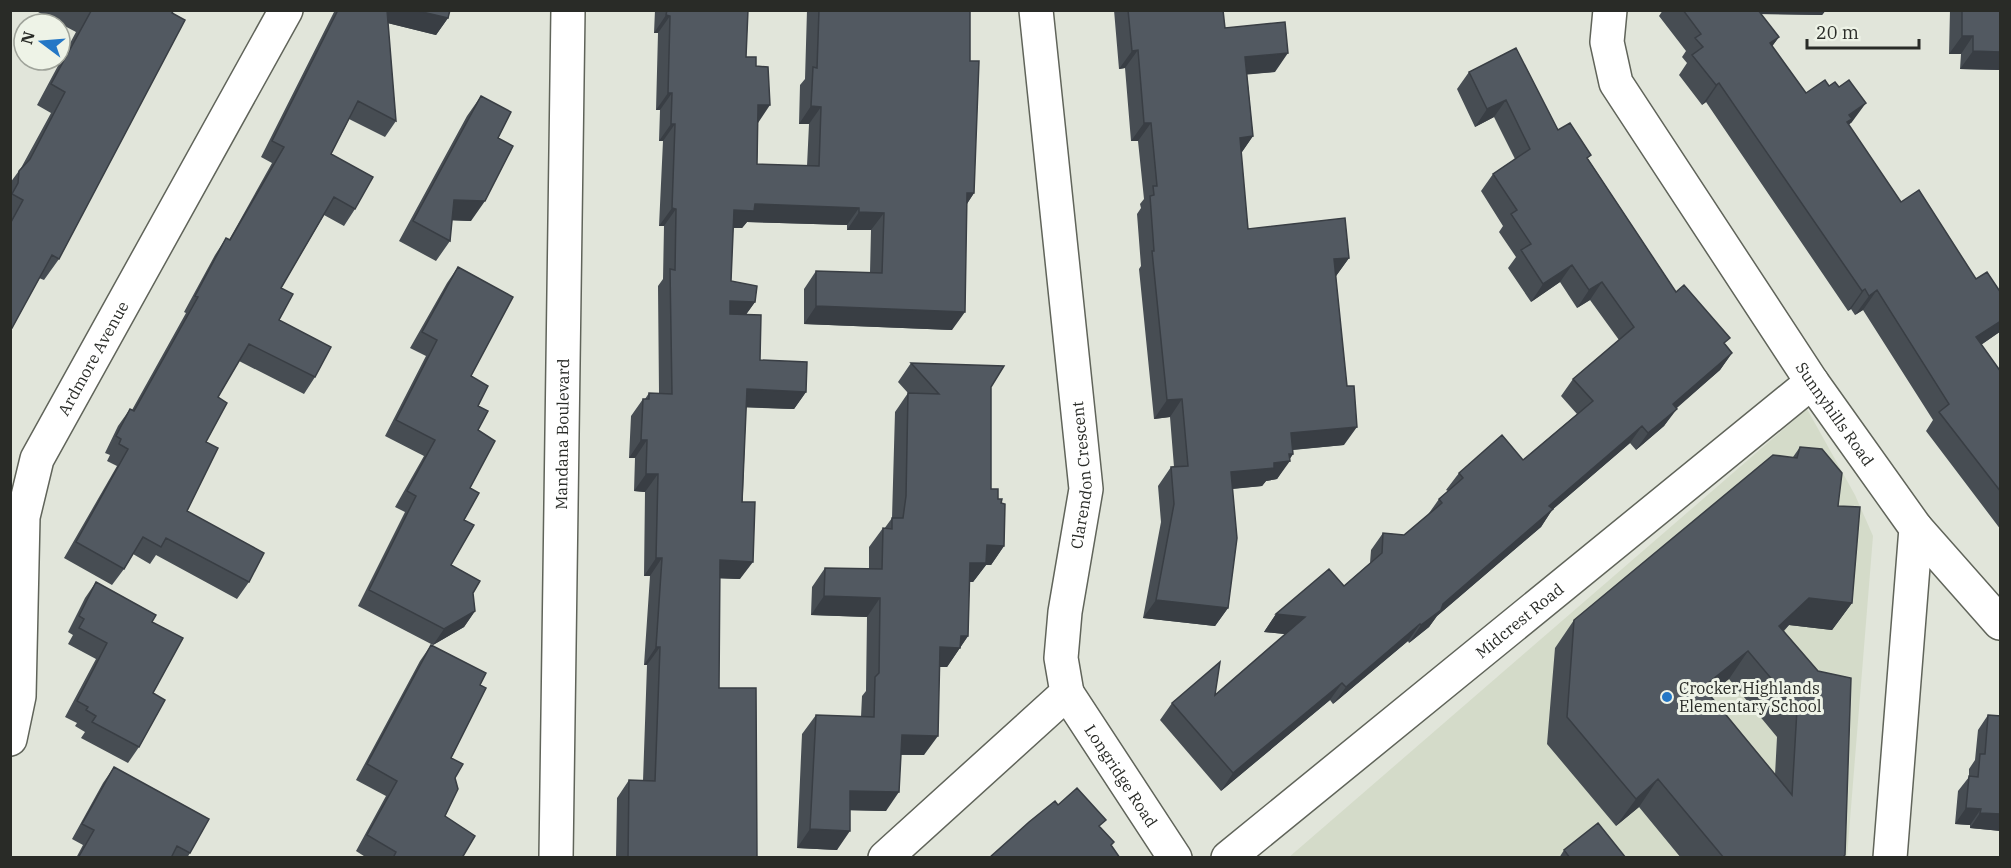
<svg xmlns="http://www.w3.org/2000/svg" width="2011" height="868" viewBox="0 0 2011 868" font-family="'IBM Plex Serif',serif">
<rect width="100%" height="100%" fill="#e1e5da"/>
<path fill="#d4dbc9" d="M1807 409 1855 495 1873 536 1847 857 1288 858Z"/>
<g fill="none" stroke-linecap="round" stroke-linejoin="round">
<g stroke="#60645a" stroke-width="36">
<g id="minor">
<path id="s1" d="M1610 10 1607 42 1616 83 1812 382 1916 528 1890 858"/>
<path d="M1916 528 2000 623"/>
<path id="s2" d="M1067 693 1175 858"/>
<path id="s3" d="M10 739 19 696 23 517 37 459 286 10"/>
<path id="s4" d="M885 858 1067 693 1061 658 1065 612 1086 489 1036 10"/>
<path id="s5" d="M1228 858 1812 382"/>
</g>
</g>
<g stroke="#60645a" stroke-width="36">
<g id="tertiary">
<path id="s6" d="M556 858 568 10"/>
</g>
</g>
<use href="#minor" stroke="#fff" stroke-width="33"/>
<use href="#tertiary" stroke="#fff" stroke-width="33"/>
</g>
<path fill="#474d53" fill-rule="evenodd" d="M39 10H174L59 259 44 280 39 278 10 330V183L21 168 51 113 37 105 76 32 38 12Z
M335 10H450L448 18 436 35 388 23 396 121 385 137 349 119 331 154 355 209 344 226 324 215 281 288 279 320 315 377 304 394 239 361 218 397 187 511 249 582 237 599 156 555 150 564 133 554 124 569 112 585 64 558 117 466 107 461 110 455 105 453 118 426 130 409 132 410 186 313 184 312 215 255 226 238 229 240 272 163 261 157Z
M655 10H748L746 57 756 66 758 123 757 164 807 166 809 124H799L800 85 805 79 807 10H970V61L974 193 967 204 952 330 804 324V289L816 271 870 273 871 230H847V225L747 222 742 228H733L731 281 755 302 746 314 760 360 806 392 794 409 746 407 740 579 719 578V688L757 858H616L617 798 629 780 643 781 647 665H644L650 576H644L645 492 634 491 635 458H629L631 416 643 399H645L649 393H659L658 286 663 279 664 226H659L663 141H659L660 110H656L658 33H654Z
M1114 10H1223L1225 28 1275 72 1247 74 1253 136 1241 153 1248 229 1349 258 1336 276 1344 445 1293 450V454L1277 479 1266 481 1262 486 1233 489 1228 608 1215 626 1143 618 1161 522 1158 486 1171 467H1174L1170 417 1154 419 1139 269 1141 266 1137 214 1141 208 1140 204 1144 199 1138 141H1131L1125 68 1119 69Z
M1663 10H1826L1822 15 1761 14 1779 37 1772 46 1806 93 1852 122 1848 125 1901 202 1976 279 2001 293V331L1981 345 2001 372V530L1926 431 1933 420 1863 310 1855 315 1851 309 1848 311 1706 102 1702 105 1679 75 1687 63 1682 57 1686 51 1659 16Z
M1950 10H2001V70L1960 69 1961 54H1949Z
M1469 72 1558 130 1588 159 1676 292 1732 353 1720 370 1676 408 1664 426 1636 450 1630 443 1552 510 1541 527 1437 616 1429 627 1409 643 1408 641 1333 704 1330 700 1221 791 1160 720 1172 703 1215 695 1286 634 1264 632 1276 614 1344 586 1370 563 1371 550 1383 533 1404 535 1427 516 1439 499 1448 491 1446 490 1459 473 1523 460 1577 414 1561 396 1573 379 1619 340 1590 300 1577 308 1560 282 1531 302 1508 268 1516 257 1499 232 1503 226 1481 191 1493 174 1515 159 1494 117 1475 127 1457 89Z
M481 96 471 221 452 220 450 241 436 261 399 241 467 116Z
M458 267 471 376 478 406V430L470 488 464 520 451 565 473 593 475 611 464 627 433 645 358 606 405 512 395 507 424 456 385 436 426 356 410 348 447 283Z
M911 363 991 387V489L1001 503 1004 546 991 565H986L973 582H969L968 636 947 667H939L924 755H901L886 811 850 810 837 850 797 848 802 734 816 715 861 717 862 696 866 691 867 617 811 615 812 587 825 568 869 569V547L883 528 884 529 892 518 895 412 908 393 898 382Z
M1800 447 1838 506 1852 603 1832 630 1789 625 1784 631 1843 858H1681L1639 807 1616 826 1547 744 1555 648 1574 620 1793 457ZM1729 679 1777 737 1775 775 1709 694Z
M96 582 152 622 153 693 139 747 128 763 81 738 85 732 75 726 77 723 65 717 96 659 68 644 73 635 68 632 85 598Z
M431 645 480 685 451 758 455 778 445 816 462 858H367L356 851 386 796 356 780 420 661Z
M1988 715 2001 716V831L1970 828V825L1955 824 1958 791 1969 777V769L1975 760 1978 730Z
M114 767 190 853 187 858H76L83 845 72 839 103 783Z
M1564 850 1626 858H1559Z"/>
<path fill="#393e44" d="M382 10H414L448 18 436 35 375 20Z
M1758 10H1826L1822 15 1755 14Z
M666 15 670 16 658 33H654Z
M1962 36H1973L1961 54H1949Z
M1779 37 1765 56 1770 43Z
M1138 50 1125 68 1119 69 1132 51Z
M1973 51 2001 52V70L1960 69Z
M1288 53 1275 72 1232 76 1245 57Z
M1719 83 1706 102 1702 105 1716 85Z
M668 93H672L660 110H656Z
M1506 100 1494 117 1475 127 1487 109Z
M1866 103 1852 122 1846 127 1849 115Z
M758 105H770L758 123Z
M811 106 821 107 809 124H799Z
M1144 123H1151L1138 141H1131Z
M671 124H675L663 141H659Z
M1253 136 1240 155V138Z
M967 193H974L962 211Z
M454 200 485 201 471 221 440 220Z
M755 204 859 208 847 225 747 222 742 228H722L734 210Z
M672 208 676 209 664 226H659Z
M859 212 884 213 871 230H847Z
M1349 258 1336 276 1321 278 1334 259Z
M1572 265 1560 282 1531 302 1543 284Z
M1602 282 1590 300 1577 308 1589 290Z
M1865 289 1851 309 1848 311 1862 291Z
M1877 290 1863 310 1855 315 1869 296Z
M730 301 755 302 743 319H718Z
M816 306 965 312 952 330 804 324Z
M2001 321V331L1963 357 1976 337Z
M1732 353 1720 370 1661 422 1673 404Z
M747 389 806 392 794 409 734 407Z
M1182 399 1170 417 1154 419 1167 400Z
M1677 409 1664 426 1636 450 1648 433Z
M1642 426 1630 443 1552 510 1541 527 1437 616 1429 627 1409 643 1421 625 1443 604 1549 506Z
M1357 427 1344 445 1279 451 1291 433Z
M641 440H647L635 458H629Z
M1289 454H1293L1288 461H1290L1277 479 1266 481 1262 486 1218 490 1231 472 1274 463Z
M646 474H658L645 492 634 491Z
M987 545 1004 546 991 565H986L973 582H957L970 563Z
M656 558H662L650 576H644Z
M720 560 753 562 740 579 707 578Z
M824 596 880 598 867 617 811 615Z
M1809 598 1852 603 1832 630 1789 625 1760 653 1779 626Z
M1156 600 1228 608 1215 626 1143 618Z
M475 611 464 627 433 645 444 629Z
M1276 614 1305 617 1293 635 1264 632Z
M1420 624 1408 641 1333 704 1346 687Z
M961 636H968L947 667H927L940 647Z
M656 647H660L647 665H644Z
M1748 651 1729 679 1684 715 1703 687Z
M1342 683 1330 700 1221 791 1233 773Z
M902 735 938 736 924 755 889 754Z
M1658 779 1639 807 1616 826 1636 799Z
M850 791 899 792 886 811 836 810Z
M1966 808 1981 809 1970 825 1955 824Z
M1980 813 2001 814V831L1970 828Z
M810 829 850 831 837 850 797 848Z"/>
<path fill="#525961" stroke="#393e44" stroke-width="1.5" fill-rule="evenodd" d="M89 10H174L172 13 185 20 59 259 52 255 12 328 10 327V224L23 200 12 194 18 183 19 171 30 159 65 92 51 84 91 11Z
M338 10H387L396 121 358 101 331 154 373 177 355 209 334 197 281 288 293 294 279 320 331 347 315 377 249 344 218 397 227 403 206 442 218 448 187 511 264 553 249 582 166 538 161 547 143 537 124 569 76 542 128 449 119 444 121 439 116 436 130 409 134 411 198 297 195 296 226 238 230 240 284 147 272 141Z
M414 10H450L448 18Z
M667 10H748L746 57H756V66L768 67 770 105H758L757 164 819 166 821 107 811 106 813 67 817 68 819 10H970V61H979L974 193H967L965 312 816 306V271L882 273 884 213 859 212V208L755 204 754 211 734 210 731 281 757 286 755 302 730 301V314L761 315 760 360 807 362 806 392 747 389 742 502H755L753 562 720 560 719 688H756L757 858H628L629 780 655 781 660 647H656L662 558H656L658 474H646L647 440H641L643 399H649V393L672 394 670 269 675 270 676 209 672 208 675 124H671L672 93H668L670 16 666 15Z
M1128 10H1223L1225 28 1285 22 1288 53 1245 57 1253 136 1240 138 1248 229 1345 218 1349 258 1334 259 1347 386H1354L1357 427 1291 433 1293 454H1289L1290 461 1274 463V468L1231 472 1237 538 1228 608 1156 600 1174 504 1171 467 1188 466 1182 399 1167 400 1152 251H1154L1150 196 1154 195 1153 186H1157L1151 123H1144L1138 50 1132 51Z
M1683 10H1758L1779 37 1770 43 1806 93 1825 80 1829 86 1835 82 1839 87 1849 80 1866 103 1849 115 1852 119 1847 122 1901 202 1919 190 1976 279 1987 272 2001 293V321L1976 337 2001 372V492L1939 412 1949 404 1877 290 1869 296 1865 289 1862 291 1719 83 1716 85 1692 55 1703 47 1695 38 1701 34Z
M1962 10H2001V52L1973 51V36H1962Z
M1516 48 1558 130 1570 123 1591 155 1587 158 1676 292 1684 285 1730 338 1724 343 1732 353 1673 404 1677 409 1648 433 1642 426 1549 506 1553 509 1443 604 1441 610 1421 625 1420 624 1346 687 1342 683 1233 773 1172 703 1220 662 1215 695 1305 617 1276 614 1329 569 1344 586 1382 553 1383 533 1404 535 1442 503 1439 499 1463 478 1459 473 1502 435 1523 460 1593 401 1573 379 1634 327 1602 282 1589 290 1572 265 1543 284 1521 250 1531 244 1511 214 1517 210 1493 174 1530 149 1506 100 1487 109 1469 72Z
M481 96 511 112 498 138 513 146 485 201 454 200 450 241 413 221Z
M458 267 513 297 471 376 488 386 478 406 488 411 478 430 495 441 470 488 479 493 464 520 474 525 451 565 480 581 473 593 475 611 444 629 369 590 416 496 407 491 435 440 396 420 437 340 422 332Z
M911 363 1004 366 991 387V489H998V499H1002L1001 503 1005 504 1004 546 987 545 986 563H970L968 636H961L960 648 940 647 938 736 902 735 899 792 850 791V831L810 829 816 715 874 717 875 677 879 673 880 598 824 596 825 568 882 569 883 528 892 529V518H903L906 496 908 393 939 394Z
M1800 447 1822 449 1842 473 1838 506 1860 507 1852 603 1809 598 1779 626 1818 671 1851 678 1845 855 1842 858H1724L1658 779 1636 799 1567 717 1574 620 1773 455 1797 458ZM1748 651 1797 709 1792 795 1703 687Z
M96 582 156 615 152 622 183 638 153 693 165 700 139 747 92 722 96 716 86 710 88 707 77 701 107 643 79 628 84 619 79 616Z
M431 645 486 673 480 685 486 688 451 758 463 764 455 778 458 789 445 816 475 836 462 858H393L396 852 367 835 397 781 367 764Z
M1988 715 2001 716V814L1980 813 1981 809 1966 808 1969 776 1978 777 1980 754H1985Z
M114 767 209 819 190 853 177 846 171 858H78L94 830 82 824Z
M1077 788 1106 820 1099 826 1114 842 1111 845 1120 858H989L1029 822 1055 801 1058 805Z
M1598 823 1626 858H1570L1564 850Z"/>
<circle fill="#2477c6" stroke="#eef3e7" stroke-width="2" cx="1667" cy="697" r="6"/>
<g text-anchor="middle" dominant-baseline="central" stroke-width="6" stroke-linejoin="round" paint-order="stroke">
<g font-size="16" fill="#292b27" stroke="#eef3e7">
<text stroke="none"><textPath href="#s3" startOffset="398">Ardmore Avenue</textPath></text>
<text stroke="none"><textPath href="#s1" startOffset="471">Sunnyhills Road</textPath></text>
<text stroke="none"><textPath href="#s6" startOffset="424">Mandana Boulevard</textPath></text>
<text stroke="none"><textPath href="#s4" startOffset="466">Clarendon Crescent</textPath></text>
<text stroke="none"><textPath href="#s5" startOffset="376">Midcrest Road</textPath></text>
<text stroke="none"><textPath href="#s2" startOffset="99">Longridge Road</textPath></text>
</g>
<g font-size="16" fill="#292b27" stroke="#eef3e7" text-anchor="start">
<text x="1679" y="688">Crocker Highlands<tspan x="1679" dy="18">Elementary School</tspan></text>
</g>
</g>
<rect width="2011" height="868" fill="none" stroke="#292b27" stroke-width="24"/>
<g transform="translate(42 42) rotate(286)"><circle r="28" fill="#eef3e7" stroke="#9fa39a" stroke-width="1.5"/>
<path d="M0-4.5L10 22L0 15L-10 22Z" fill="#2477c6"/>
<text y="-9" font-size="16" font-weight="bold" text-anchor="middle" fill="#292b27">N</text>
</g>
<path d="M1807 39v9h112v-9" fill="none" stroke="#292b27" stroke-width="3"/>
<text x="1816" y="39" font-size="18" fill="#292b27" stroke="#eef3e7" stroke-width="4.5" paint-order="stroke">20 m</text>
</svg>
